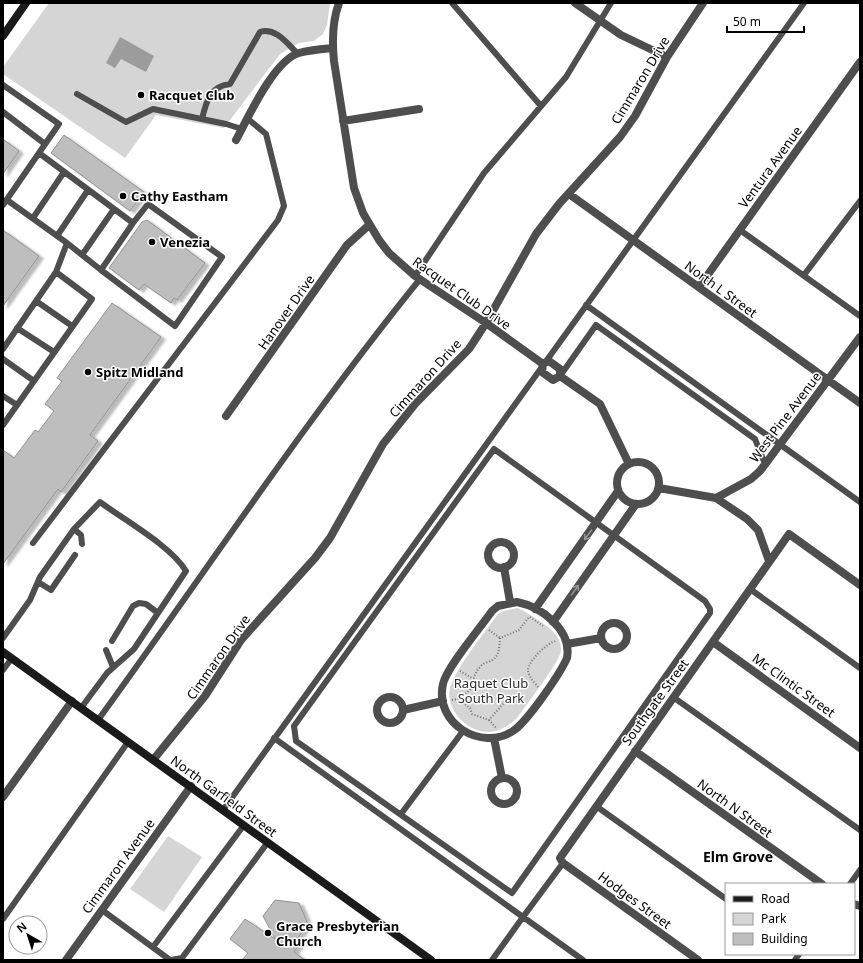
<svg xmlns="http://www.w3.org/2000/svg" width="863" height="963" viewBox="0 0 863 963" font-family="'Noto Sans',sans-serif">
<defs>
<filter id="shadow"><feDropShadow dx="4.5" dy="2.5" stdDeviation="1" flood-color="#0004"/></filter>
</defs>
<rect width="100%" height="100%" fill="#fff"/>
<path fill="#d5d5d5" d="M49 3H330L327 25 323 34 314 41 299 43 280 54 224 128 156 115 125 158 3 74V67Z
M517 608C526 611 533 617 541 622 551 629 562 637 561 651 560 661 525 707 517 718 510 725 500 731 490 732 468 733 445 710 450 688 455 669 485 632 497 615L503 611Z
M168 836 202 857 164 912 130 889Z"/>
<path fill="#9c9c9c" d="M120 37 154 56 146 72 121 59 115 68 106 63Z"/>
<path fill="#bebebe" stroke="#929292" filter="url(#shadow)" d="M64 135 144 192 130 211 51 153Z
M3 139 19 151 3 174Z
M147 220 205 263 177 300 174 298 171 303 144 284 139 290 109 268 142 222Z
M3 230 39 256 3 306Z
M112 303 161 337 90 435 98 441 61 492 58 489 3 564V450L14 458 35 430 38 432 54 411 45 404 62 381 57 378Z
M275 900 299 903 308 924 297 939 301 942 294 952 305 960H242L248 953 230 939 245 919 275 939 263 916Z"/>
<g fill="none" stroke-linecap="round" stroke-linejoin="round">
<path stroke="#707070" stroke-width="2" stroke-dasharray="1 2" stroke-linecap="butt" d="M530 617 543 626
M489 630 500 638
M460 671 472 678
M538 687C534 682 528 676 528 670 528 661 548 642 556 641
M458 699 470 690C474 682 473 674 480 667 482 664 485 663 488 662 500 658 499 649 500 638L519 630 529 617
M452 700 458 699 470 708 472 714 489 720 508 698 525 704
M489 720 496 728"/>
<path stroke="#4e4e4e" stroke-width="6" d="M452 3 541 106
M3 85 59 124 3 205
M77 94 126 122 153 109 226 124 242 129
M3 112 45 144
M202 119C206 102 210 86 230 84L260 32C275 27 287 43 297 53
M39 153 133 223 101 270 67 243
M33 218 64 172
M740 230 860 316
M57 236 88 190
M82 255 114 209
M101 270 175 326 222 257 148 204 133 223
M804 275 860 201
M415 276 484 173 566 77 611 3
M36 301 72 326
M586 305 860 502
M17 328 54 352
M3 349 56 272 67 243 7 200
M3 359 34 381
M560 376 596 325 755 439 765 464
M3 396 17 405
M3 425 92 299 56 272
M494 449 705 601 710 609V613L512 893 296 741 294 726Z
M74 529 81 535 82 544
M33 543 278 220 284 206 266 134 248 119
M38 582 51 590 75 555
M750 589 860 668
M3 638 30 600 40 577 74 529 100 502C124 520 171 546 186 571L134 649 107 673 81 708
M112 641 133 606 139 603 146 604 158 613
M106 650 113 667
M3 670 12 658
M673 697 860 830
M98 720C205 573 305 421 420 279
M274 738 523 917 563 863
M596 806 726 899
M223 810 804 3
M401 814 463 731
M850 884 860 870
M102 910 170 960
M3 919 128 742
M153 947 244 825
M171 960 182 958 268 842
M492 960 523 917 583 960
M795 960 799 954"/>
<path stroke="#4e4e4e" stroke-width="8" d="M339 3C332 22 332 42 334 61L354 188 363 213 379 240 389 253 415 276 486 323 543 364
M575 3 621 35 667 57
M343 121 419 109
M236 140C248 118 274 60 299 53 309 50 322 49 333 48
M569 194 860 403
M699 287 860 62
M543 364 542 372 553 380 560 376
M543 364 549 361 560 369V376
M560 376 600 404 629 464
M226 416 347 245 369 225
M617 483a21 21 0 1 1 42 0a21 21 0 1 1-42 0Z
M659 488 716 498 747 519 758 530 769 561
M716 498 751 479 760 471 860 337
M488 555a13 13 0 1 1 26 0a13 13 0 1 1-26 0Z
M504 567 510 602
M517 602C542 607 572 630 567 658 560 674 527 722 513 731 481 752 434 723 443 684 446 668 481 627 492 611L498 606Z
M535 609 618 491
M553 622 636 504
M601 636a13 13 0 1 1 26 0a13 13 0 1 1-26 0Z
M713 642 860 748
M567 644 601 638
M377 710a13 13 0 1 1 26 0a13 13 0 1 1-26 0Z
M403 710 443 701
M494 738 502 778
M635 751 822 884
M153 760 205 696 241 640 315 558 330 538 383 444 415 404 469 349 486 323 536 234 559 204 620 137 635 116 667 57 703 3
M491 791a13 13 0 1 1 26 0a13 13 0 1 1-26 0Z
M3 797 72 701
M854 904 860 906
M66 960 191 786
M698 960 563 863 560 858 789 534 860 585"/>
<path stroke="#1b1b1b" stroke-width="8" d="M3 36 26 3
M3 652 431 960"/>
</g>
<defs><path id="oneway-shaft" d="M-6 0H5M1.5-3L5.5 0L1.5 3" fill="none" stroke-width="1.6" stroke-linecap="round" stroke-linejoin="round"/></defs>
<g stroke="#959595">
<use href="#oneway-shaft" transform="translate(588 535) rotate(126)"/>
<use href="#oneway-shaft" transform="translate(575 590) rotate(-55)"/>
</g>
<g fill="#000" stroke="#fff" stroke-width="1.5">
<circle cx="141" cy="95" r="4"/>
<circle cx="123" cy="196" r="4"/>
<circle cx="152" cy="242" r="4"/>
<circle cx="88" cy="372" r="4"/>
<circle cx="268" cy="933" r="4"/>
</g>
<g text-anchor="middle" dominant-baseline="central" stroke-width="3" stroke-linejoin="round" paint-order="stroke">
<g font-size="13" fill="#000" stroke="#fff">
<text transform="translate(640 80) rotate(-59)">Cimmaron Drive</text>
<text transform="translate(770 167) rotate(-54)">Ventura Avenue</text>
<text transform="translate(721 289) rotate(36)">North L Street</text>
<text transform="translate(462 293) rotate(35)">Racquet Club Drive</text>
<text transform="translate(286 312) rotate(-55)">Hanover Drive</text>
<text transform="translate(425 378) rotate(-48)">Cimmaron Drive</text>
<text transform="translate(785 417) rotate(-53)">West Pine Avenue</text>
<text transform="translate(218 657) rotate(-55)">Cimmaron Drive</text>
<text transform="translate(794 685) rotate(36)">Mc Clintic Street</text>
<text transform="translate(655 702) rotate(-54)">Southgate Street</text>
<text transform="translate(224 796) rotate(36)">North Garfield Street</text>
<text transform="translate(735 808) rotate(36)">North N Street</text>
<text transform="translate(118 866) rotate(-54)">Cimmaron Avenue</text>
<text transform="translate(635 900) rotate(36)">Hodges Street</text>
</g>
<g font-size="13" font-weight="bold" fill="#000" stroke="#fff" text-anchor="start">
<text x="149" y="95">Racquet Club</text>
<text x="131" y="196">Cathy Eastham</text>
<text x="160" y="242">Venezia</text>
<text x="96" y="372">Spitz Midland</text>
<text x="276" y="926">Grace Presbyterian<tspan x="276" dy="15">Church</tspan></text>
</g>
<g font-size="13" fill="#2c2c2c" stroke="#fff">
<text x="491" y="683">Raquet Club<tspan x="491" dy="15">South Park</tspan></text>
</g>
<g font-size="14" font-weight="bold" fill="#000" stroke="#fff">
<text x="738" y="856">Elm Grove</text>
</g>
</g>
<rect width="863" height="963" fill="none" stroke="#000000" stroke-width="8"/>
<rect x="725" y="883" width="130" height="72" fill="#ffffff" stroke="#999999"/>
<rect x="733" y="896" width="20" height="6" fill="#1b1b1b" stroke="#999999"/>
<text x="761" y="903" font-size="12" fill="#000000">Road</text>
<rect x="733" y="913" width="20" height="12" fill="#d5d5d5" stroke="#999999"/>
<text x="761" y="923" font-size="12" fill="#000000">Park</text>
<rect x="733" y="933" width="20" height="12" fill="#bebebe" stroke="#999999"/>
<text x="761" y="943" font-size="12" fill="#000000">Building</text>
<g transform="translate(28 935) rotate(321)"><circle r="19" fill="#ffffff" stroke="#999999"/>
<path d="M0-3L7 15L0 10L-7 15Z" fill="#000000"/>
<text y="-6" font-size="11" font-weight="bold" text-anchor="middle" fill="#000000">N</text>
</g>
<path d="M727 26v6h77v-6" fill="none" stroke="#000000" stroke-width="2"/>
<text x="733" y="26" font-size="12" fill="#000000" stroke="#ffffff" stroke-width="3" paint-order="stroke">50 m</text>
</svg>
